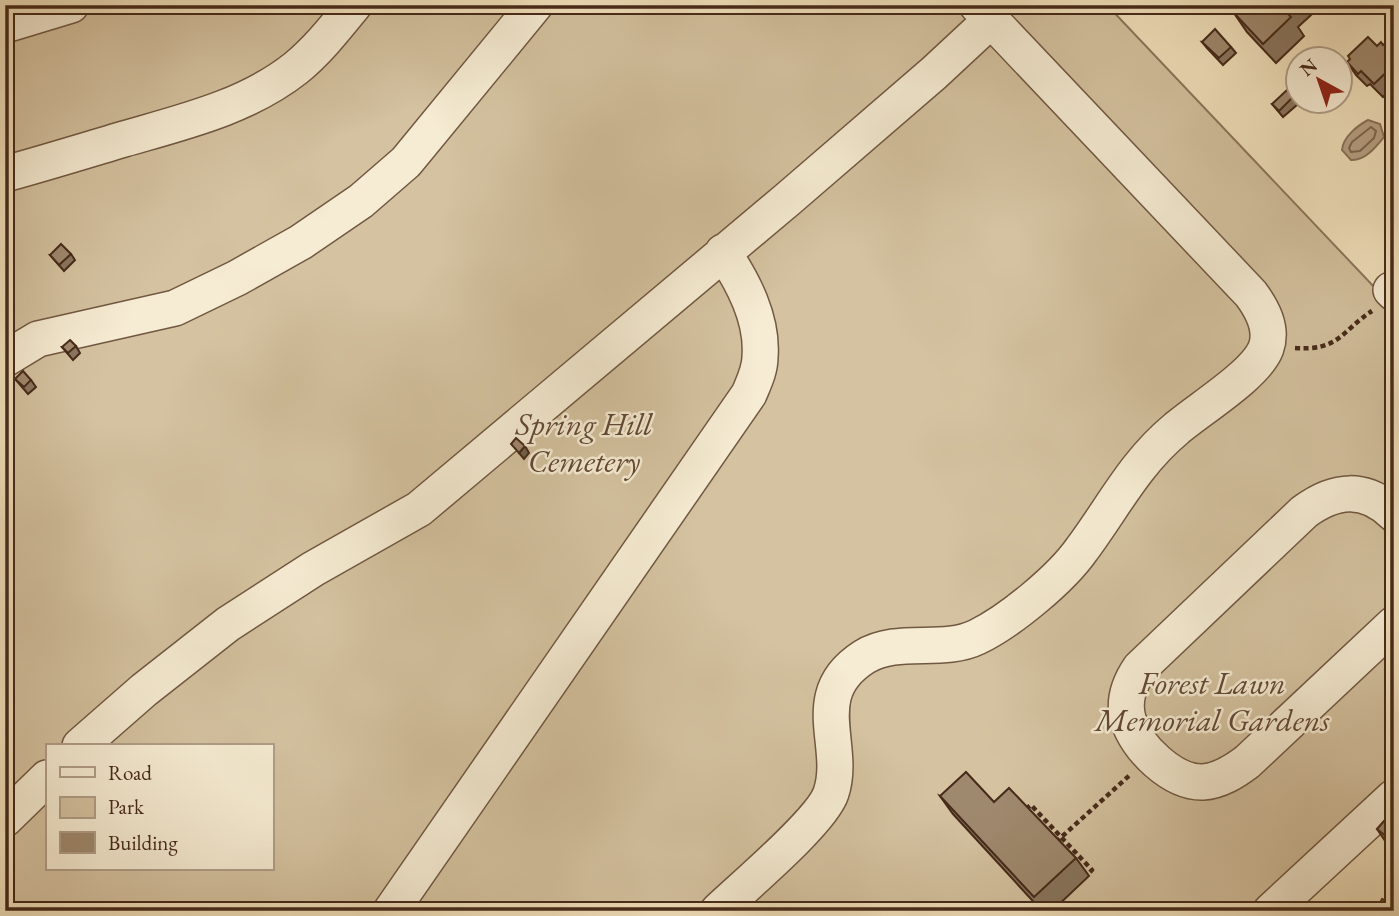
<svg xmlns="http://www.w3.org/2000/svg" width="1399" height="916" viewBox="0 0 1399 916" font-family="'EB Garamond',serif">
<rect width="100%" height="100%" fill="#f1e1bc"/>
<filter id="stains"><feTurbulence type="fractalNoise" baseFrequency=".00286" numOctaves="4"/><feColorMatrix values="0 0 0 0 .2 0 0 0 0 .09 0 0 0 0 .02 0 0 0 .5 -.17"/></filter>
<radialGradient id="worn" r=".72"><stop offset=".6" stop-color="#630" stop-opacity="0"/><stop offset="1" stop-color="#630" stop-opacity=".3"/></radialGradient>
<path fill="#d4c2a0" stroke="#8d765d" stroke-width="2" fill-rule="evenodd" d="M5 5H1107L1394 308V781L1252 911H5ZM47 746H271V869H47Z"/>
<path fill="#b7a385" stroke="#8a735a" stroke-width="2" d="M1368 120 1380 124 1384 137C1376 147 1365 161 1351 160L1342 150C1343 137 1357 126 1368 120Z"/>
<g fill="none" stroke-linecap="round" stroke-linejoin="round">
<path stroke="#7e6650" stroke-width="2" d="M1371 127 1376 131 1374 138 1360 151 1351 152 1349 148 1352 142Z"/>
<g stroke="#715842" stroke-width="38">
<path id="minor" d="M5 25 71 5
M5 174C45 163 84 151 124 139 183 122 247 107 296 68 318 50 336 27 354 5
M1391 290 1394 293
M5 359 38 339 175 308 237 278 301 242 361 201 406 162 535 5
M1394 514C1365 486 1335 489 1304 512L1140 668C1129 684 1123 700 1128 719 1136 748 1173 783 1203 782 1220 781 1235 771 1247 762L1394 624
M80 746 144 690 228 624 313 569 419 509 788 199 934 73 991 20
M5 819 47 778
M391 911 749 394C754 382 760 370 760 357 763 319 743 282 723 252
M718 911C743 887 822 821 831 793 847 745 805 695 864 657 898 636 942 654 977 637 1010 621 1061 579 1082 549 1114 506 1134 464 1176 429 1199 409 1256 375 1266 348 1273 328 1262 309 1251 294L977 5
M1271 911 1394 797"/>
</g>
<path stroke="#462a1a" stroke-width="4.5" stroke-dasharray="5 3.5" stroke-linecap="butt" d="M1295 348C1340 351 1341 331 1372 311
M1026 809 1031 805 1092 870 1087 875
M1056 842 1131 774"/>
<use href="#minor" stroke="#f6ecd3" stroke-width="35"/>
</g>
<path fill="#89765f" stroke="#462a1a" stroke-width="2" d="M1242 5H1322L1298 27 1304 36 1276 63 1247 32 1234 13Z
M1202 42 1231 47 1236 53 1223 65 1207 48Z
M1383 45 1390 46 1394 51V86L1383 97 1370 84 1367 86 1356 75 1347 62 1377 46Z
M1293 97 1298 104 1283 117 1272 104Z
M71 254 75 260 64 271 50 255Z
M76 346 80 353 73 360 62 347Z
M15 379 31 380 36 387 28 394Z
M940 796 1076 858 1089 876 1052 911H1042L953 814Z
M1394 810V851L1390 848 1377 829Z"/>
<path fill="#6f604d" stroke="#462a1a" stroke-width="2" d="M525 446 529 453 524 459 519 453Z"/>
<path fill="#9f896e" stroke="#462a1a" stroke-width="2" d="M1242 5H1288L1284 10 1291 17 1263 44 1234 13Z
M1215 29 1231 47 1219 58 1202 42Z
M1368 37 1377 46 1381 42 1383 45 1387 42 1390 46 1387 49 1390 51 1386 55 1394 64V65L1374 84 1361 71 1358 74 1347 62 1350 59 1348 56Z
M1287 90 1293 97 1279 111 1272 104Z
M1394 156V166L1389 161Z
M61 244 71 254 59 265 50 255Z
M70 340 76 346 68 353 62 347Z
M23 371 31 380 24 387 15 379Z
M516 438 525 446 519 453 511 444Z
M966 772 994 802 1009 788 1076 858 1034 897 940 796Z
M1394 810V839L1392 841 1377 829Z
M1382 899 1394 904V911H1376Z"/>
<g text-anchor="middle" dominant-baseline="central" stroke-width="5" stroke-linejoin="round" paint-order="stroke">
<g font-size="32" font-style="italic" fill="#624835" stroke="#f6ecd3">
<text x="584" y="424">Spring Hill<tspan x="584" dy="37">Cemetery</tspan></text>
<text x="1212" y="683">Forest Lawn<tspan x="1212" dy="37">Memorial Gardens</tspan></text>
</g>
</g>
<rect width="1399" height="916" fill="none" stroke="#f1e1bc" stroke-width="28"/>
<rect x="7" y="7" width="1385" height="902" fill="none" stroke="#462a1a" stroke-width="3.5"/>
<rect x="14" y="14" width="1371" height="888" fill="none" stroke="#462a1a" stroke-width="2"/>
<rect x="46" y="744" width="228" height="126" fill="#f6ecd3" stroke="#b09e89" stroke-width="2"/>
<rect x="60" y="767" width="35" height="10" fill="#f6ecd3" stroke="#b09e89" stroke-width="2"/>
<text x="108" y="780" font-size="21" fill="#462a1a">Road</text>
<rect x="60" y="797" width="35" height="21" fill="#d4c2a0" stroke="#b09e89" stroke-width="2"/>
<text x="108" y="814" font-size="21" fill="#462a1a">Park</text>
<rect x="60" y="832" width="35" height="21" fill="#9f896e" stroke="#b09e89" stroke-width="2"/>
<text x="108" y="850" font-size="21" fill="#462a1a">Building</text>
<g transform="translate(1319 80) rotate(320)"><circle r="33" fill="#f6ecd3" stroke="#b09e89" stroke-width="2"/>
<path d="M0-5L12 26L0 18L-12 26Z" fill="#8f2418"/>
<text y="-10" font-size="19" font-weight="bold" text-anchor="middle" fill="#462a1a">N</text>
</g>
<rect width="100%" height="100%" filter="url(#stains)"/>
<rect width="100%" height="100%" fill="url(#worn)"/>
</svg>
